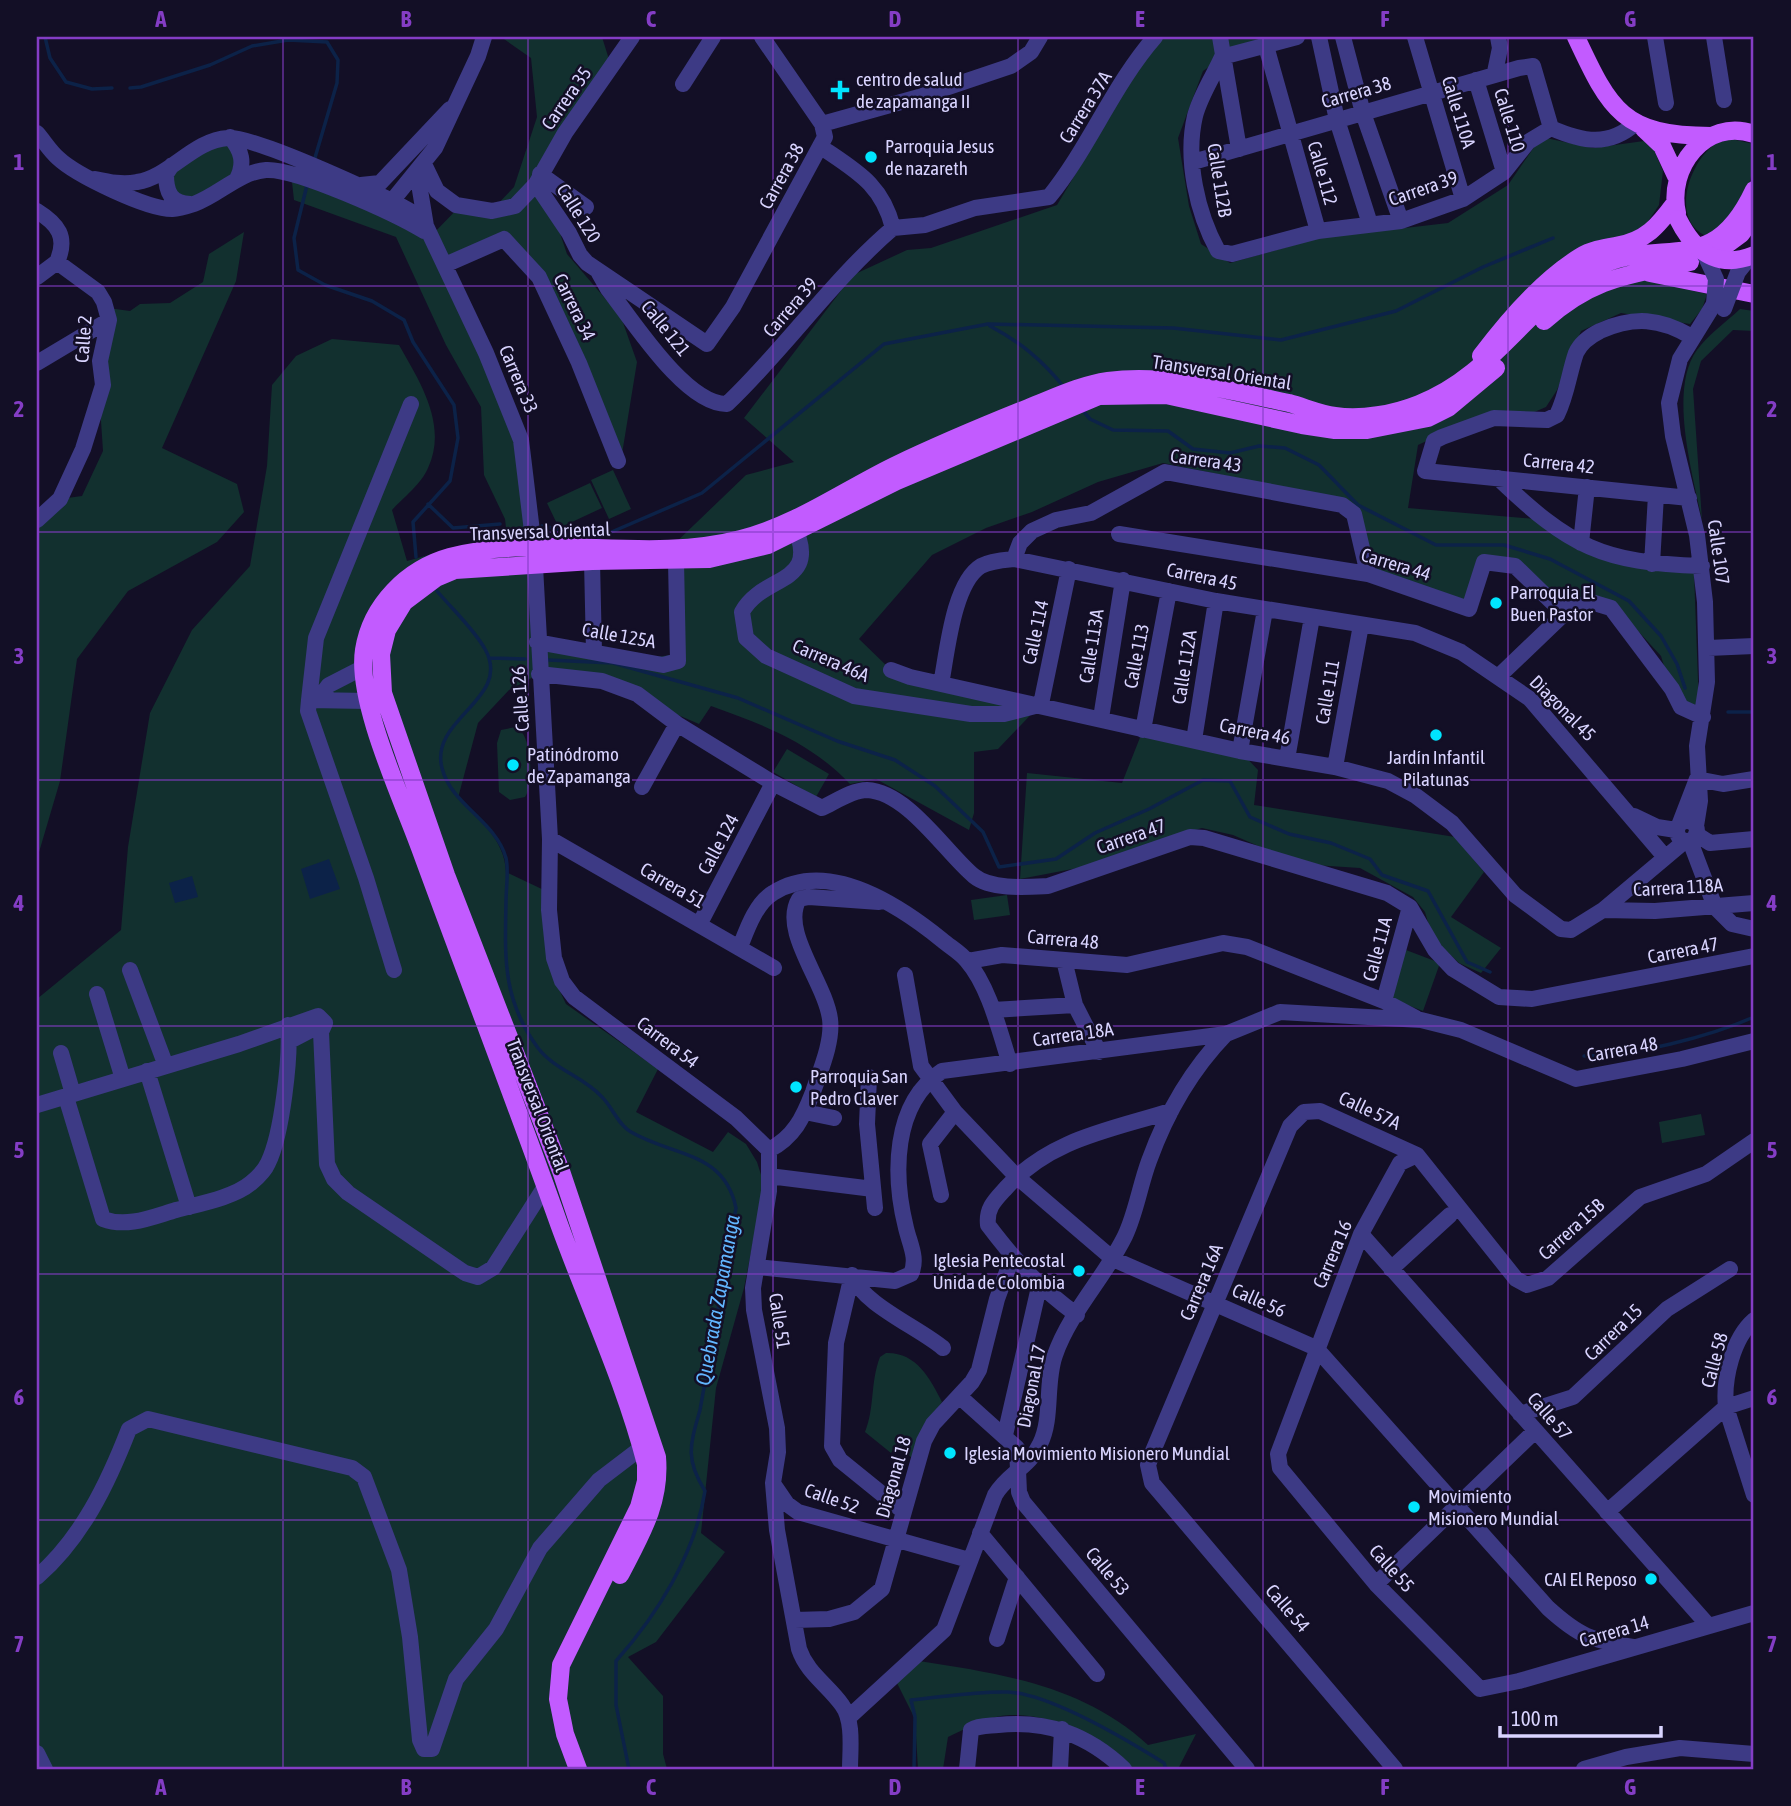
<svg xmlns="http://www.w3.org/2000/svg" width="1791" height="1806" viewBox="0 0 1791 1806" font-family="'Asap Condensed',sans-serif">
<rect width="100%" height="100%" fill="#130f26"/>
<path fill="#12302f" d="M501 37H602L612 69 540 174 567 254 621 317 637 362 621 460 560 321 504 240 446 265 516 423 537 647 613 663 670 655 669 549 746 475 794 462 744 418 853 275 907 250 931 248 1057 205 1157 37H1291L1223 57 1203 71 1178 138 1189 206 1201 244 1230 263 1319 238 1448 223 1508 185 1541 137 1593 148 1644 141 1654 150 1663 171 1659 205 1643 229 1648 281 1707 294 1702 309 1690 324 1621 313 1581 331 1557 390 1546 407 1532 413 1471 420 1418 445 1408 508 1536 519 1562 534 1694 573 1699 707 1681 701 1668 679 1661 656 1627 619 1568 602 1486 558 1466 604 1378 572 1342 499 1163 463 1098 482 1032 512 986 528 932 555 859 639 891 670 1041 704 998 749 974 752V813L969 830 876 779 850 784C810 742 764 725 711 706L699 724 650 703 637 694 539 674 509 690 478 723 458 798C479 819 505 840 506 872L546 891 556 983 566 1004 658 1069 636 1112 713 1152 728 1132 746 1144 757 1162 762 1178V1196L744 1288 716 1388 701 1533 725 1552 656 1642 628 1657 663 1696V1754L667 1769H37V999L121 930 128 847 150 713 192 630 250 566 267 466 272 385 296 356 332 339 399 345C420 382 448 425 428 468 422 483 403 498 392 510L407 561 460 546 508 545 505 519 484 475 481 407 446 345 396 237 294 200 291 173 431 236 463 203 492 210 514 187 537 117 531 58Z
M1731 139 1754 144C1754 192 1742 204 1709 237 1669 223 1688 163 1715 144 1720 141 1727 140 1731 139Z
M224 142 233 148 235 160 231 177C213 188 193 207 174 191V169Z
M244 232 236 281 162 448 237 484 244 512 217 542 128 591 77 659 60 781 37 859V520L60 499 82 496 103 451 98 376 108 308 130 311 140 304 170 303 203 282 209 254Z
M1740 309 1754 311V331L1733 330 1701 361 1693 389 1702 520C1693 476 1668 389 1697 350 1708 335 1726 322 1740 309Z
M613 470 631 509 609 519 591 480Z
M590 483 602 508 559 528 547 503Z
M516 727C532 733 534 785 525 797L510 800 499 792 497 743 501 730Z
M1143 730 1240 751 1258 770 1254 805 1455 837 1484 872 1451 917 1501 948 1481 973 1459 963 1441 946 1430 929 1425 912 1413 897 1360 868 1314 865 1272 852 1233 835 1202 828 1174 836 1130 858 1020 879 1027 773 1122 783Z
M787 749 829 774 816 797 773 772Z
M1007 895 1010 915 974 920 971 900Z
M1406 950 1440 963 1423 1011 1389 998Z
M1701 1114 1705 1135 1662 1143 1659 1122Z
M886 1353C916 1352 930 1378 942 1402L928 1421 914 1460 897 1444 891 1453 865 1432C875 1407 870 1383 880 1357Z
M919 1661C1003 1674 1084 1686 1148 1745L1196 1734 1178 1769H1133C1103 1740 1053 1713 1010 1715 989 1716 967 1728 948 1737L943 1769H918L915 1719 896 1681Z"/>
<path fill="#0c2248" d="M329 859 340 889 310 899 301 869Z
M192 876 198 897 175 903 169 883Z"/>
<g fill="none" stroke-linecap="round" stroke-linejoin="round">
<path stroke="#0c2248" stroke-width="3.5" d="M45 37 50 58 66 82 92 89 112 88
M130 88 141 87 210 65 252 46 288 40 327 42 338 60 337 83 314 161
M307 185 294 238 298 270 325 285 372 301 404 320 413 342 454 405 458 438 450 481 413 522 416 557
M990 326C1020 342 1041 359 1063 386
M1084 412 1090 419 1113 430 1168 431 1193 449 1230 453 1259 446 1285 448 1319 465 1358 505 1436 545H1504L1550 559 1629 601 1661 636 1677 664 1685 688
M428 504 453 528 500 524
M542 526 600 537 702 493 884 344 988 324 1173 328 1281 340 1396 311 1483 267 1553 238
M437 591C452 609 473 628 485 649 513 699 429 718 442 768 451 805 496 821 506 858 509 871 506 888 506 901 505 958 502 999 538 1048 555 1070 582 1076 601 1096 612 1106 618 1125 631 1132 674 1157 724 1151 736 1208L700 1410C690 1445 685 1459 705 1491 695 1554 658 1614 616 1661V1705L629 1769
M489 658 525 659
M548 660 613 663 738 698 837 741 895 760 935 786 983 832 999 867 1056 859 1095 833 1149 809 1203 780 1230 781 1250 817 1289 834 1331 843 1370 859 1382 875 1428 891 1467 962 1490 972
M1728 712H1754
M1584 1056C1633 1056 1709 1037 1754 1017
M914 1769 915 1717 911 1700C943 1697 976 1691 1008 1692 1051 1694 1127 1740 1164 1763L1166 1769"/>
<path stroke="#3d3a85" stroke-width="16" d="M1220 37 1239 149
M1319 37 1337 120 1370 224
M1343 37 1363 113 1401 221
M1415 37 1463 199
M1655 37 1666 103
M1714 37 1724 100
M1266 46 1318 231
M1222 57C1214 75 1200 96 1195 116 1185 159 1197 213 1218 251L1232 254 1318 231 1401 221 1463 199 1504 172 1528 142 1551 128
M1222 57 1297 37
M1495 72 1500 48 1498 37
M1476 80 1504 172
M683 84 713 37
M822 124 919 97 1011 66 1031 52 1040 37
M1551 128C1583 142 1609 147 1636 123
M37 133C44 141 50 151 58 158 76 175 148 210 173 209 179 209 188 206 194 204 219 195 239 172 266 170 296 168 396 214 424 231
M230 137C242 151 245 163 237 179
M821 147C856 171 882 184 893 228
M1193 162 1519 68 1533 66 1551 128
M424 164 437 191 456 205 492 211 515 206 536 184 565 133 632 37
M172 165 166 174C166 193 171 203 190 204
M417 172 426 226
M540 174 586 207
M95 179C109 182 123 185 137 182 170 177 193 140 228 138 254 136 362 187 392 201L410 211 426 226 486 353 521 440 534 548 550 839 549 910 554 958 562 981 574 997 736 1118 769 1150
M536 184 569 233 580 255 587 263 707 344 733 307 825 137 822 124 762 37
M361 185 380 183 450 109
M383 204 392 201 435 148 478 56 484 37
M37 211C58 224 68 237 57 262
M893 228 925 225 975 208 1049 197C1089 148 1113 85 1155 37
M445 265 504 239 539 277 579 363 618 461
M599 273 608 289C633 321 686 405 727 404 786 348 832 280 893 228
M37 277 57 262
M37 363 109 320
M1498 478C1570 547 1602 563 1702 566
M1689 498 1425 471 1434 441 1442 437 1494 418 1547 420 1557 415C1567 395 1569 373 1576 353 1581 342 1590 336 1600 331 1634 316 1660 318 1692 337
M37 520 60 499 83 449 103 385 100 361 109 320 104 302 98 292 57 262
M792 521C824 587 764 572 742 612L746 638 766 656 854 696 971 714H1004L1039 705
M1119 534 1368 574 1469 609 1484 562 1515 566 1552 602 1568 610
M1581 543 1587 487
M1014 559 1020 543 1032 531 1056 520 1091 513 1165 472 1342 505 1354 514 1368 574
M592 561 594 652
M1652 564 1656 495
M537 642 663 665 678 661 676 561
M1708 648 1754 646
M891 670 910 677 1240 751 1335 767 1388 781 1416 796 1452 823 1515 895 1561 929 1571 930 1603 910 1685 841
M539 674 602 681 637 694 677 724 773 783 822 808C835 802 852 790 867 790 908 792 946 853 974 876 991 890 1028 887 1048 886L1190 837 1204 838 1387 893 1410 907 1435 950 1453 969 1499 997 1532 999 1754 956
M1499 676 1568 610 1591 602 1611 608 1672 689 1681 707 1703 717
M941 684C947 654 953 583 981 566 990 561 1004 560 1014 559L1216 601 1415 633 1461 652 1530 699 1665 857
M319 698 329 685 364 667
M309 700 308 711 366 878 394 970
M368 701 309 700 316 638 411 404
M1041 704 1069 569
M1101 718 1123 580
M1143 730 1169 591
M1194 740 1216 601
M1240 751 1265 610
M1287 759 1312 617
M1335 767 1361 625
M1697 779 1723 784 1754 779
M642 787 677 724
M1634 816 1657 827 1676 830
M1677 831a10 10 0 1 1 20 0a10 10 0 1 1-20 0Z
M1680 823 1697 779
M1696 826 1700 801 1697 746 1707 682 1705 602 1697 535 1673 436 1669 403 1680 359 1714 304
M1696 834 1710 843 1754 839
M550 839 774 968
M1690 841 1715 907 1732 924 1754 929
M1603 910 1655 911 1754 903
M699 925 773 783
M740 947C747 929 756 903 773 893 828 858 900 906 942 940 950 947 961 953 967 961 989 986 1000 1033 1010 1064
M1064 960 1075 1005 1099 1052
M968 961 1002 955 1127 965 1223 943 1247 947 1384 1001 1416 1018
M130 970 166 1066
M905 975 921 1066 955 1112 1016 1176 1113 1259 1316 1348 1548 1608C1580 1637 1591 1640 1633 1647
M97 994 123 1079
M1384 1001 1410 907
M993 1010 1075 1005
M290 1041 311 1030
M61 1053 73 1094
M147 1071 189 1207
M869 1077 867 1124 875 1208
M66 1097 103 1219C127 1228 152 1217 176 1210 198 1204 233 1198 251 1183 257 1178 265 1170 268 1163 282 1135 291 1056 288 1025
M37 1105 239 1044 318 1016 325 1023 321 1032 327 1164 334 1179 348 1193 465 1273 478 1277 493 1268 546 1185
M805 1112 834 1118
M769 1150V1191L753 1288 754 1310 777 1428 778 1452 773 1483 777 1530 799 1649C807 1673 828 1685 842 1705 854 1721 850 1750 850 1769
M769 1150C794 1137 803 1118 813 1092 820 1071 833 1042 830 1019 825 982 780 931 799 899L809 897 879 902
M1417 1155 1400 1163 1361 1234 1278 1454 1280 1468 1376 1584 1480 1689 1519 1681 1754 1613
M769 1176 873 1189
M941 1195 930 1144 955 1112
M1361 1234 1708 1625
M757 1267 895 1281 911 1274C918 1258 910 1245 906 1228 893 1176 892 1104 942 1071L1226 1034 1280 1012 1421 1020 1461 1030 1576 1079 1682 1059 1754 1041
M1391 1269 1450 1215
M852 1275 836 1343 832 1446 840 1460 903 1511
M852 1275C862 1304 918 1327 943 1348
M1077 1315C1039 1287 1016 1262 988 1225 986 1208 995 1200 1006 1188 1050 1139 1110 1130 1171 1111
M1754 1320C1733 1338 1723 1379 1726 1407L1754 1495
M959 1396 1017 1448 1019 1492 1023 1502 1247 1769
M1520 1414 1573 1397 1667 1309 1730 1269
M1005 1435 1039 1287
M774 1485 787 1504 798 1512 969 1560
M1607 1512 1726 1407 1754 1398
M980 1533 1097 1674
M37 1577C82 1538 108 1483 129 1429L148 1419 352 1468 364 1477 399 1570 410 1637 420 1740 424 1749H432L456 1679 496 1629 540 1548 599 1480 641 1448
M1376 1584 1535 1431
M795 1620 829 1619 854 1612 882 1589 924 1441 933 1424 972 1382 979 1370 997 1299 1012 1258
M997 1639 1017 1577
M848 1718 944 1630 995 1495C1007 1474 1030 1467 1040 1444 1053 1418 1045 1383 1055 1355 1070 1312 1105 1277 1125 1236 1136 1213 1140 1185 1149 1161 1166 1114 1192 1069 1226 1034
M37 1753 45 1769
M967 1769 971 1730C979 1725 989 1726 998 1725 1048 1720 1088 1735 1124 1769
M1060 1769 1062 1729
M1395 1769 1152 1483 1148 1465 1153 1451 1290 1126 1304 1112 1320 1111 1417 1155 1516 1279 1527 1285 1548 1278 1640 1197 1706 1174 1754 1141
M1584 1769 1626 1757 1680 1748 1754 1754"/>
<path stroke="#c25bff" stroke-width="18" d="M1576 37C1610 110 1623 136 1711 136
M1644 129 1662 146 1676 176
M1677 213C1667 168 1705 117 1754 134
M1722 248 1741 234 1754 216
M1650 273 1754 294
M1544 321C1593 277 1629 275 1690 262
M1481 356C1508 320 1541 281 1580 257 1591 250 1604 248 1616 246 1646 241 1658 226 1675 203
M620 1575C640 1536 661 1503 657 1457L561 1171 446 875 383 693 381 654 387 630 404 602 436 578 455 570 592 561 709 559 768 545 897 481 1099 396 1166 395 1302 425 1335 430H1367L1428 418 1448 408 1496 368
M578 1769 565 1734 558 1699 561 1665 639 1507 646 1481V1464C625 1382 588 1304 559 1224 514 1098 466 974 420 848 402 798 356 701 364 650 371 605 407 569 450 557 545 532 646 564 741 539 796 525 843 491 894 466 938 445 983 426 1028 408 1054 398 1080 385 1108 381 1167 373 1232 391 1289 403 1304 407 1320 414 1335 416 1362 420 1394 414 1419 404 1497 374 1531 296 1601 265 1666 237 1713 278 1754 190"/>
<path stroke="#3d3a85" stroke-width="16" d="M1704 253 1716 279 1714 304
M1724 309 1738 272 1750 257"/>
<path stroke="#c25bff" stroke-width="18" d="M1678 219C1694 251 1716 270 1754 255"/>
</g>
<path fill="none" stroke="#843dc5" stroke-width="2" stroke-opacity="0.55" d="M283 37V1769M528 37V1769M773 37V1769M1018 37V1769M1263 37V1769M1508 37V1769M37 286H1754M37 532H1754M37 780H1754M37 1026H1754M37 1274H1754M37 1520H1754"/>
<g fill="#00e5ff" stroke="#130f26" stroke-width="2.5">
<path d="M836.5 79.5h7v7h7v7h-7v7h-7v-7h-7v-7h7z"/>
<circle cx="871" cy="157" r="7"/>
<circle cx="1496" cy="603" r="7"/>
<circle cx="1436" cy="735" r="7"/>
<circle cx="513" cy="765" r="7"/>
<circle cx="796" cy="1087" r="7"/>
<circle cx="1079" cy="1271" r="7"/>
<circle cx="950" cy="1453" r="7"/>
<circle cx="1414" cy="1507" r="7"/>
<circle cx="1651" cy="1579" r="7"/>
</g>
<g text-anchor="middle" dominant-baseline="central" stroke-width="5" stroke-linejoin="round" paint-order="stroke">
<g font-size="19" fill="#d9d4ff" stroke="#130f26" text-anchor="start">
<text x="856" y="79">centro de salud<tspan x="856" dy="22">de zapamanga II</tspan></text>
<text x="885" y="146">Parroquia Jesus<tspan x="885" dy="22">de nazareth</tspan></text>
<text x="1510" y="592">Parroquia El<tspan x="1510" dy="22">Buen Pastor</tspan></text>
<text x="527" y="754">Patinódromo<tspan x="527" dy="22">de Zapamanga</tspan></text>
<text x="1436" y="757" text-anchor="middle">Jardín Infantil<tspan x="1436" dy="22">Pilatunas</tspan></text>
<text x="810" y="1076">Parroquia San<tspan x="810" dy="22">Pedro Claver</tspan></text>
<text x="1065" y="1260" text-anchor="end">Iglesia Pentecostal<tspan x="1065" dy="22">Unida de Colombia</tspan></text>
<text x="964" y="1453">Iglesia Movimiento Misionero Mundial</text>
<text x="1428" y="1496">Movimiento<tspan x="1428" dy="22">Misionero Mundial</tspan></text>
<text x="1637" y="1579" text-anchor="end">CAI El Reposo</text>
</g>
<g font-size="19" fill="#d9d4ff" stroke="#130f26">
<text transform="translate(1356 92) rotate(-16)">Carrera 38</text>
<text transform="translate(566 98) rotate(-55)">Carrera 35</text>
<text transform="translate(1085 107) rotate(-58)">Carrera 37A</text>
<text transform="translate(1459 112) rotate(73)">Calle 110A</text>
<text transform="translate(1510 120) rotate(73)">Calle 110</text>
<text transform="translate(1323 173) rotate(74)">Calle 112</text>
<text transform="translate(781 176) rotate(-61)">Carrera 38</text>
<text transform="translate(1220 180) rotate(81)">Calle 112B</text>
<text transform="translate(1423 188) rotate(-19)">Carrera 39</text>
<text transform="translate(579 213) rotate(58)">Calle 120</text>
<text transform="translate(575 307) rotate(64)">Carrera 34</text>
<text transform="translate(790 307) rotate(-49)">Carrera 39</text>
<text transform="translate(666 328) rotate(51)">Calle 121</text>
<text transform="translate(83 339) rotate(-86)">Calle 2</text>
<text transform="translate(1222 372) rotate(9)">Transversal Oriental</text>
<text transform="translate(519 379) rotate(67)">Carrera 33</text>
<text transform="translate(1206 460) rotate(8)">Carrera 43</text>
<text transform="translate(1559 463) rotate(6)">Carrera 42</text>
<text transform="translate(540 531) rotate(-2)">Transversal Oriental</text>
<text transform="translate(1719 552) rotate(82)">Calle 107</text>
<text transform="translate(1396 564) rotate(17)">Carrera 44</text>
<text transform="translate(1202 576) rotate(12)">Carrera 45</text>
<text transform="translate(1035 632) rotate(-78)">Calle 114</text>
<text transform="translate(619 635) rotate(10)">Calle 125A</text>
<text transform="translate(1091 646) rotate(-81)">Calle 113A</text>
<text transform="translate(1136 656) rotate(-79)">Calle 113</text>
<text transform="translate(831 660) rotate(23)">Carrera 46A</text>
<text transform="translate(1184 667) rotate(-81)">Calle 112A</text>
<text transform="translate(1327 692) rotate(-80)">Calle 111</text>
<text transform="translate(520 699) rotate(-94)">Calle 126</text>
<text transform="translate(1563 708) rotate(45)">Diagonal 45</text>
<text transform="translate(1255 731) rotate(11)">Carrera 46</text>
<text transform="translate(1131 836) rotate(-19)">Carrera 47</text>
<text transform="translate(718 844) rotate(-62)">Calle 124</text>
<text transform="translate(673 885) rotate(30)">Carrera 51</text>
<text transform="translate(1678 887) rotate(-3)">Carrera 118A</text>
<text transform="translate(1063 939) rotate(5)">Carrera 48</text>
<text transform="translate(1377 949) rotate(-75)">Calle 11A</text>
<text transform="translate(1683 950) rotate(-11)">Carrera 47</text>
<text transform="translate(1073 1034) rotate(-8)">Carrera 18A</text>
<text transform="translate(668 1042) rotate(37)">Carrera 54</text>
<text transform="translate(1622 1049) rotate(-10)">Carrera 48</text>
<text transform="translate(538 1105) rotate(69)">Transversal Oriental</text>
<text transform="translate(1370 1110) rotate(25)">Calle 57A</text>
<text transform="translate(1571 1229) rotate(-42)">Carrera 15B</text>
<text transform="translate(1332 1254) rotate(-67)">Carrera 16</text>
<text transform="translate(1201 1282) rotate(-67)">Carrera 16A</text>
<text transform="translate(1259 1300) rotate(24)">Calle 56</text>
<text transform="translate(780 1321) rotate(81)">Calle 51</text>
<text transform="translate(1613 1332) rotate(-44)">Carrera 15</text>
<text transform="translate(1714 1360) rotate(-75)">Calle 58</text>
<text transform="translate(1031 1386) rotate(-79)">Diagonal 17</text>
<text transform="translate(1550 1416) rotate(49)">Calle 57</text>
<text transform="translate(893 1477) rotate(-74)">Diagonal 18</text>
<text transform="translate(832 1498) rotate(19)">Calle 52</text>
<text transform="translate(1392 1568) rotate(48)">Calle 55</text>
<text transform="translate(1108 1571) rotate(50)">Calle 53</text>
<text transform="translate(1288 1608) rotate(49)">Calle 54</text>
<text transform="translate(1614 1631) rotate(-16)">Carrera 14</text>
</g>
<g font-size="21" font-style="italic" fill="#62b6ff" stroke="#130f26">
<text transform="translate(717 1300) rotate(-80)">Quebrada Zapamanga</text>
</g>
</g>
<rect width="1791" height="1806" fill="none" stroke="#130f26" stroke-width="77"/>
<path d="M1500 1726v10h161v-10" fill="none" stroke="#d9d4ff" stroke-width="3.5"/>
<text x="1511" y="1726" font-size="21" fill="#d9d4ff" stroke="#130f26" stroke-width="5" paint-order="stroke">100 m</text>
<rect x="38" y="38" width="1714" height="1730" fill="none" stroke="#843dc5" stroke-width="2.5"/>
<g font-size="23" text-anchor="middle" font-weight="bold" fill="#843dc5">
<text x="161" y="27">A</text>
<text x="406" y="27">B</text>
<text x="651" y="27">C</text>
<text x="895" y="27">D</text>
<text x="1140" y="27">E</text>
<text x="1385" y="27">F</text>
<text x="1630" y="27">G</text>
<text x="19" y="170">1</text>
<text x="1772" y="170">1</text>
<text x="19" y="417">2</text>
<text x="1772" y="417">2</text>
<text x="19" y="664">3</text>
<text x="1772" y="664">3</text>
<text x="19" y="911">4</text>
<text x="1772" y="911">4</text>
<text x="19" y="1158">5</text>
<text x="1772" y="1158">5</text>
<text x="19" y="1405">6</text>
<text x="1772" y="1405">6</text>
<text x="19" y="1652">7</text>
<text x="1772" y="1652">7</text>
<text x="161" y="1795">A</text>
<text x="406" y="1795">B</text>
<text x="651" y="1795">C</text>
<text x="895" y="1795">D</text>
<text x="1140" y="1795">E</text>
<text x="1385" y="1795">F</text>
<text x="1630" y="1795">G</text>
</g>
</svg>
